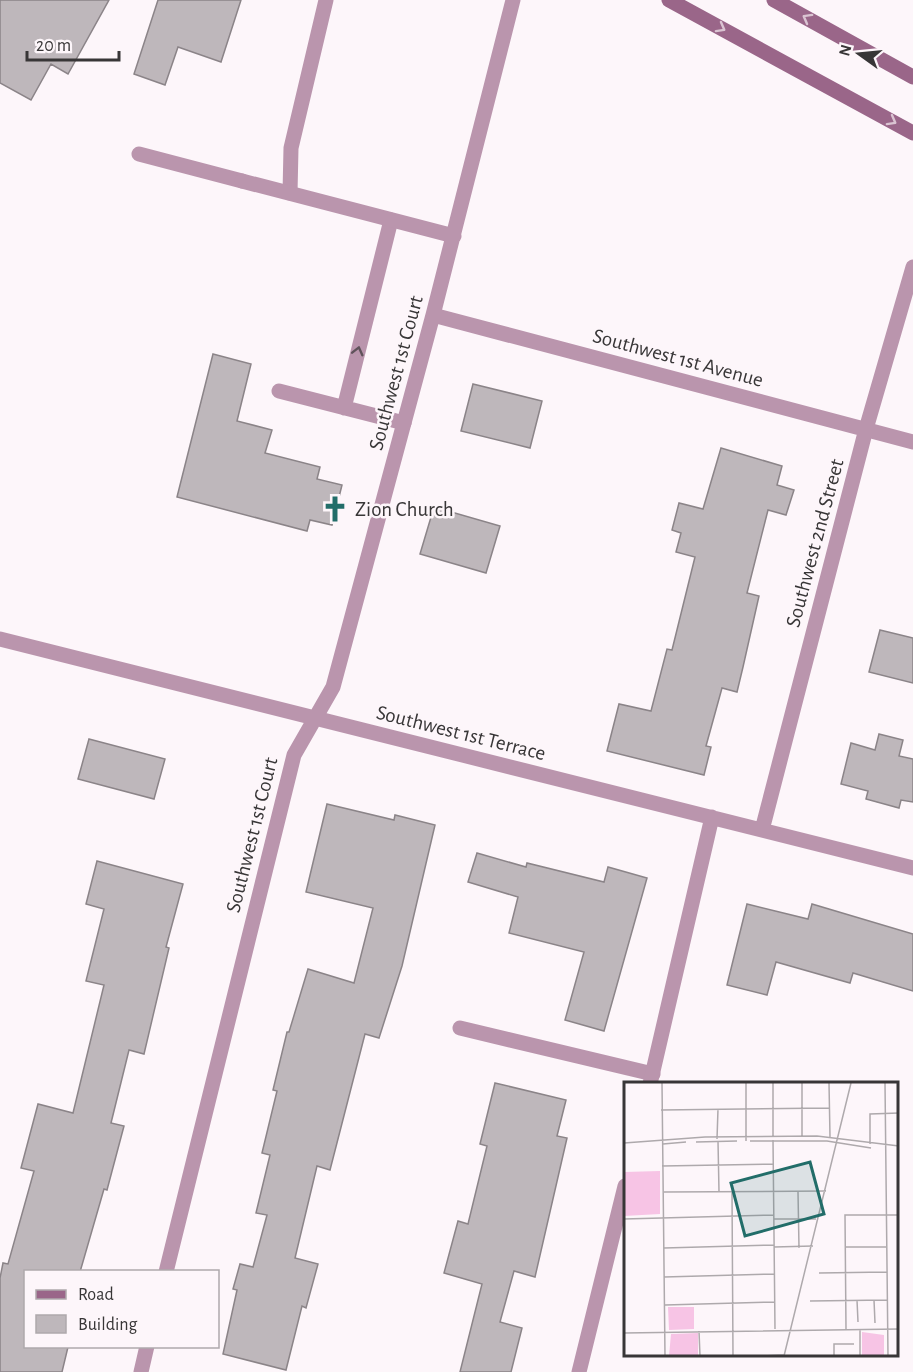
<svg xmlns="http://www.w3.org/2000/svg" width="913" height="1372" viewBox="0 0 913 1372" font-family="'Alegreya Sans',sans-serif">
<rect width="100%" height="100%" fill="#fdf6fa"/>
<path fill="#beb7bb" stroke="#8b8488" stroke-width="1.5" d="M0 0H109L68 74 51 64 31 100 0 83Z
M158 0H241L221 62 178 47 165 85 134 74Z
M213 354 251 364 237 421 272 430 265 453 320 467 317 479 342 485 332 525 310 520 307 531 177 497Z
M473 384 542 401 530 448 461 431Z
M721 448 782 466 777 485 794 490 786 515 768 510 747 593 759 596 743 667 737 692 722 688 706 746 711 747 704 775 607 751 619 704 651 711 667 649 672 650 695 557 676 552 681 533 672 530 679 503 703 509Z
M434 507 500 526 486 573 420 554Z
M880 630 913 638V683L869 672Z
M879 734 903 740 899 756 913 759V802L901 800 899 808 866 799 868 791 841 784 851 743 875 750Z
M89 739 165 759 154 799 78 779Z
M327 804 394 820 395 815 435 825 402 966 379 1038 365 1034 330 1170 317 1166 295 1258 318 1264 306 1308 302 1306 286 1370 223 1354 237 1290 233 1289 240 1264 253 1267 267 1215 256 1213 270 1155 262 1153 277 1091 273 1090 287 1032H289L308 969 354 983 373 908 306 892Z
M477 853 526 867 527 863 604 882 608 867 647 878 604 1031 565 1020 584 952 509 933 518 897 468 882Z
M97 861 183 884 166 947 169 948 144 1054 129 1050 111 1123 124 1126 107 1190 104 1189 80 1272H26V1347H68L62 1372H0V1278L3 1263 8 1264 34 1171 21 1168 38 1104 73 1113 104 985 86 981 104 909 86 904Z
M747 904 808 919 812 904 913 934V991L853 973 850 983 776 962 767 995 727 985Z
M495 1083 566 1100 557 1136 567 1138 535 1277 514 1271 500 1322 522 1328 511 1372H460L482 1284 444 1273 458 1221 468 1224 487 1146 480 1144Z"/>
<g fill="none" stroke-linecap="round" stroke-linejoin="round">
<path stroke="#ba95ad" stroke-width="15" d="M139 154 242 181
M290 193 291 148 326 0
M279 391 404 423
M344 408 391 220
M460 1028 653 1074"/>
<path stroke="#ba95ad" stroke-width="15" d="M242 181 454 236
M433 315 913 442
M0 639 913 868
M762 830 866 429 913 267
M650 1084 712 817
M166 1272 294 755 333 687 433 315 513 0
M141 1372 147 1346
M579 1372 625 1186"/>
<path stroke="#9a6689" stroke-width="15" d="M669 0 913 133
M774 0 913 77"/>
</g>
<defs><path id="oneway-chevron" d="M-2-3.5L2.5 0L-2 3.5" fill="none" stroke-width="1.6" stroke-linecap="round" stroke-linejoin="round" transform="scale(1.5)"/></defs>
<g stroke="#dac4d2">
<use href="#oneway-chevron" transform="translate(807 18) rotate(-151)"/>
<use href="#oneway-chevron" transform="translate(721 28) rotate(29)"/>
<use href="#oneway-chevron" transform="translate(892 121) rotate(29)"/>
</g>
<use stroke="#5f525a" href="#oneway-chevron" transform="translate(358 351) rotate(-76)"/>
<defs>
<g id="church-bare" transform="scale(2.07)"><path d="M-1.2-6h2.4v3.5h3.3v2.4h-3.3V6h-2.4V-.1h-3.3v-2.4h3.3Z" fill="#226d69" stroke="#fdf6fa" stroke-width="2.5" paint-order="stroke"/></g>
</defs>
<g fill-rule="evenodd">
<use href="#church-bare" x="335" y="509"/>
</g>
<g text-anchor="middle" dominant-baseline="central" stroke-width="5" stroke-linejoin="round" paint-order="stroke">
<g font-size="21" fill="#383637" stroke="#fdf6fa">
<text transform="translate(678 358) rotate(15)">Southwest 1st Avenue</text>
<text transform="translate(396 373) rotate(-75)">Southwest 1st Court</text>
<text transform="translate(815 543) rotate(-75)">Southwest 2nd Street</text>
<text transform="translate(461 733) rotate(14)">Southwest 1st Terrace</text>
<text transform="translate(252 835) rotate(-76)">Southwest 1st Court</text>
</g>
<g font-size="21" fill="#383637" stroke="#fdf6fa" text-anchor="start">
<text x="355" y="509">Zion Church</text>
</g>
</g>
<g transform="translate(624 1082)">
<rect width="274" height="274" fill="#fdf6fa"/>
<path d="M36 89V132L0 134V90ZM44 225H70V247L45 248ZM238 250 260 253V274H238ZM74 251V274H45L47 252Z" fill="#f7c4e5"/>
<path fill="none" stroke="#aea9ac" stroke-width="1.5" d="M38 1 41 274M122 1V59M178 1V54M205 1 206 55M261 1 264 274M37 28 206 26M149 55V1M93 57 94 27M149 58 151 247M94 59 95 110M126 59H203L247 66M72 60 113 59M0 61 81 55 193 54 275 64M39 62 62 60M246 62V32L275 31M38 84 149 82M108 109 109 274M40 110 202 109M174 110 175 166M0 137 150 133M150 137H192M150 165 189 164M221 165H262M40 166 150 163M195 191 263 190M40 195 150 192M233 218 234 240M250 218 251 241M186 219 263 218M41 223 151 220M222 247 221 133H275M236 247V274M75 249 76 274M0 251 275 247M135 274 160 273M160 274 227 1M210 274V262H230"/>
<path fill="#226d69" fill-opacity="0.15" stroke="#226d69" stroke-width="3" d="M186 80 200 132 121 154 107 101Z"/>
<rect width="274" height="274" fill="none" stroke="#383637" stroke-width="3"/>
</g>
<rect x="24" y="1270" width="195" height="78" fill="#fdf6fa" stroke="#aea9ac" stroke-width="1.5"/>
<rect x="36" y="1290" width="30" height="9" fill="#9a6689" stroke="#aea9ac" stroke-width="1.5"/>
<text x="78" y="1300" font-size="18" fill="#383637">Road</text>
<rect x="36" y="1315" width="30" height="18" fill="#beb7bb" stroke="#aea9ac" stroke-width="1.5"/>
<text x="78" y="1330" font-size="18" fill="#383637">Building</text>
<g transform="translate(859 54) rotate(285)" stroke="#fdf6fa" stroke-width="4.5" paint-order="stroke">
<path d="M0-4.5L10 22L0 15L-10 22Z" fill="#383637"/>
<text y="-9" font-size="16" font-weight="bold" text-anchor="middle" fill="#383637">N</text>
</g>
<path d="M27 51v9h92v-9" fill="none" stroke="#383637" stroke-width="3"/>
<text x="36" y="51" font-size="18" fill="#383637" stroke="#fdf6fa" stroke-width="4.5" paint-order="stroke">20 m</text>
</svg>
